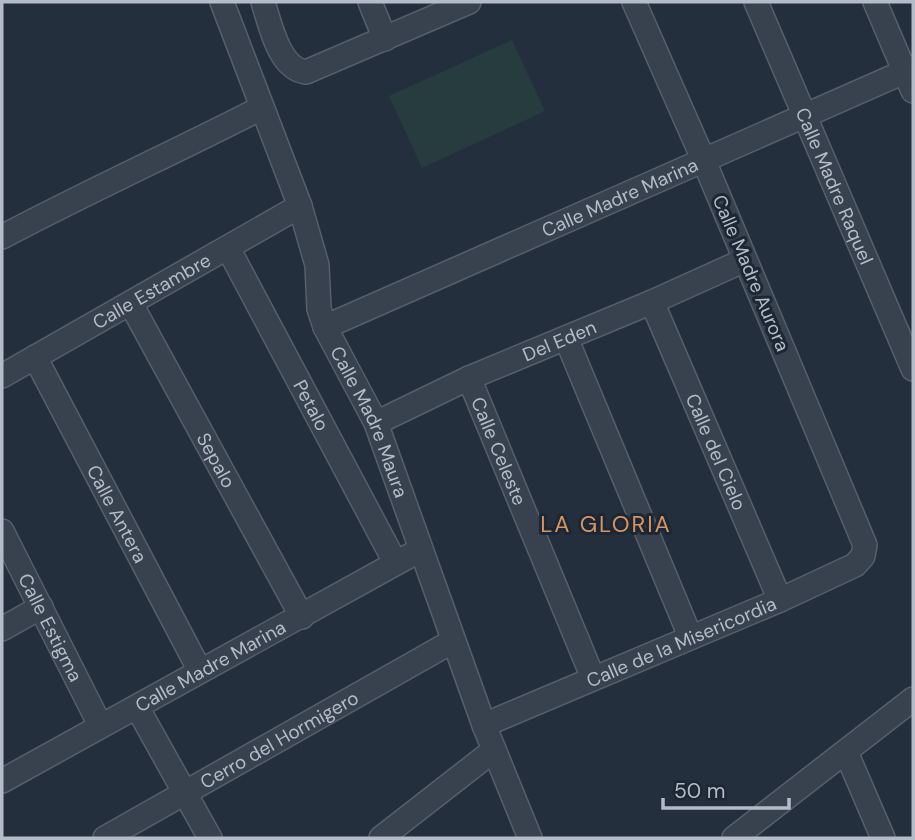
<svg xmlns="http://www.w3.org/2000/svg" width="915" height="840" viewBox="0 0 915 840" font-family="'DM Sans',sans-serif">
<rect width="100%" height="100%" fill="#242f3e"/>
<path fill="#263c3f" d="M512 40 545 111 422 168 389 96Z"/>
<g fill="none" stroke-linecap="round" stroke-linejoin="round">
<g stroke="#565f6c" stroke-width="26">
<g id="minor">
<path id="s1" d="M222 2 300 206 317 265 319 309 325 327 376 423 484 725 530 838"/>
<path d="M263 2C270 24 279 69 306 72L469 2"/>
<path d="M370 2 385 39"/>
<path id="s2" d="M756 2 913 369"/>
<path d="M875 2 913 91"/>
<path d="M2 237C87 192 175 152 261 108"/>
<path id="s3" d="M228 248 395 562"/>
<path id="s4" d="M652 302 780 600"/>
<path id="s5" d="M131 304 302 617"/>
<path id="s6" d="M325 327 913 68"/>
<path d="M566 338 690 636"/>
<path id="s7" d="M35 357 200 671"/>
<path id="s8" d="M2 376 300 206"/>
<path id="s9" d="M469 378 593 678"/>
<path id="s10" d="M376 423 469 378 652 302 745 260"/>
<path id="s11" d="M2 531 100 725"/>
<path d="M2 629 41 607"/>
<path d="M137 707 210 838"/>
<path id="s12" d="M484 725 780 600 855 565 863 556 865 545 704 161 634 2"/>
<path d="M846 752 883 838"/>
<path id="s13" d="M2 781 420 550"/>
<path id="s14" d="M105 838 453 641"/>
<path d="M381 838 494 750"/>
<path d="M734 838 913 699"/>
</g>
</g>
<use href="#minor" stroke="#38414e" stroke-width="23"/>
</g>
<g text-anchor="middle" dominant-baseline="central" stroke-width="6" stroke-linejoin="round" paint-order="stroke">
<g font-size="19" fill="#b4bcc9" stroke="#1d2633">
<text stroke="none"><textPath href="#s2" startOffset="200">Calle Madre Raquel</textPath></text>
<text stroke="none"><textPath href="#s6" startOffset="322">Calle Madre Marina</textPath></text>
<text transform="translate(751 273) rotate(67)">Calle Madre Aurora</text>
<text stroke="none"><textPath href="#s8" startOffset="172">Calle Estambre</textPath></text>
<text stroke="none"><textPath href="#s10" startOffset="201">Del Eden</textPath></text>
<text stroke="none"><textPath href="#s3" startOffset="178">Petalo</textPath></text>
<text stroke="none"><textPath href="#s1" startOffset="448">Calle Madre Maura</textPath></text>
<text stroke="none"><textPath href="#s9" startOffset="79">Calle Celeste</textPath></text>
<text stroke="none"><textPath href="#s4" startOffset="163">Calle del Cielo</textPath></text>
<text stroke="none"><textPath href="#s5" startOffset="178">Sepalo</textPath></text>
<text stroke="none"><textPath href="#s7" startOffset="177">Calle Antera</textPath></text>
<text stroke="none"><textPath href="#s11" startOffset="108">Calle Estigma</textPath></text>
<text stroke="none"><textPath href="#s12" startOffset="214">Calle de la Misericordia</textPath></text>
<text stroke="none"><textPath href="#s13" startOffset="238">Calle Madre Marina</textPath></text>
<text stroke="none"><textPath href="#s14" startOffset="200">Cerro del Hormigero</textPath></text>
</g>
<g font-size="23" letter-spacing="2" fill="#d59563" stroke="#1d2633">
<text x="606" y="524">LA GLORIA</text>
</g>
</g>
<rect width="915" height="840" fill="none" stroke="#b4bcc9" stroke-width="7"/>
<path d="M663 798v10h126v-10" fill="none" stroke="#b4bcc9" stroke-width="3.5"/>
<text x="674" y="798" font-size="21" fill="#b4bcc9" stroke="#1d2633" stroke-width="5" paint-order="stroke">50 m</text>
</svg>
